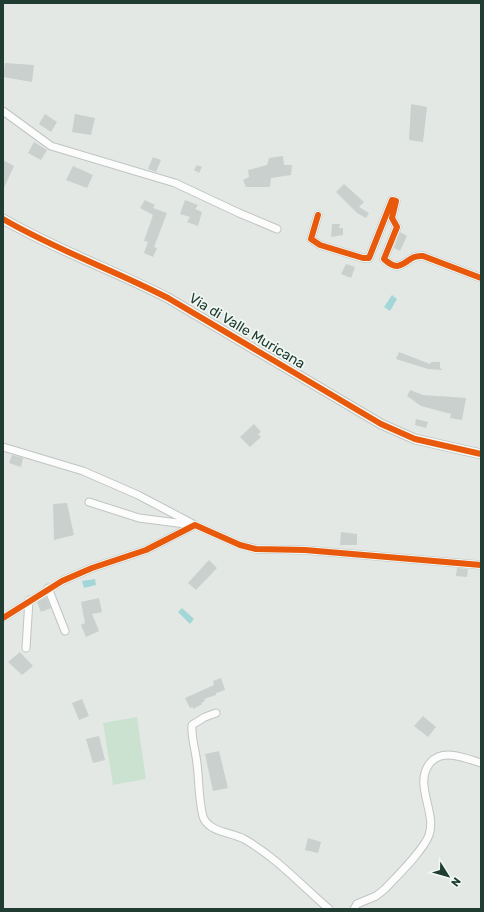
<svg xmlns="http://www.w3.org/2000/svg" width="484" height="912" viewBox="0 0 484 912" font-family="Rubik,sans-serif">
<rect width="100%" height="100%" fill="#e3e8e5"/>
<path fill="#cce2d0" d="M137 717 146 779 113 785 103 723Z"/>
<path fill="#a3d6d7" d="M392 295 397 299 390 311 384 307Z
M95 579 96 585 84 588 82 581Z
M182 608 194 619 190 624 178 612Z"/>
<path fill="#cad0cd" d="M5 63 34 65 32 82 3 77Z
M411 104 427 107 423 142 409 140Z
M45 114 57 122 51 132 39 124Z
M75 114 95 118 91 135 72 132Z
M34 142 47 150 41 160 28 153Z
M283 156 284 165H292L291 175 271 178 270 187H246L243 180 249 177 248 170 267 165 269 158Z
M153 157 161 160 156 172 148 169Z
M3 160 14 166 3 190Z
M197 165 202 167 199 173 194 170Z
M73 166 93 175 87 188 66 180Z
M344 184 364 202 359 207 369 213 366 218 357 213 336 192Z
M145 200 155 205 153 208 167 213 154 247 157 248 153 257 144 253 148 242 144 241 153 215 140 208Z
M185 200 198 205 195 209 202 212 198 226 187 222 190 217 180 214Z
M332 224H340L339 228H343V235L331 237Z
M400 232 407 236 400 251 394 248Z
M346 264 355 267 351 278 341 274Z
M399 352 430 364 431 362H440V368L443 370 428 369 396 359Z
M410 390 423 395 466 398 462 420 450 418 451 414 421 406 407 396Z
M416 419 428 422 426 428 415 425Z
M254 424 261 432 258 434 261 437 250 447 240 437Z
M12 455 23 458 21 467 9 463Z
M67 503 74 535 54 540 53 504Z
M341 532 357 534V545H340Z
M209 560 217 568 196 590 188 583Z
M457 568 468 569 467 577 456 576Z
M46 597 51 608 41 612 37 602Z
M99 598 102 612 92 614 99 631 86 637 81 625 85 623 81 602Z
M20 652 33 666 22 675 8 662Z
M221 678 225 690 216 693V695L204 699 205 701 201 703 202 704 193 709V707L190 708 185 698 214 685 213 681Z
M82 699 89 716 79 720 72 703Z
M423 716 436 727 428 737 414 726Z
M99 736 105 760 93 763 86 739Z
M219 751 228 788 213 791 205 754Z
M308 838 321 842 318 853 305 850Z"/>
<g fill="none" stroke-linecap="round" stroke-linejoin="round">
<g stroke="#c0c5c2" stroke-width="9">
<path id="minor" d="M3 111 51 146 175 183 239 213 277 229
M318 215 311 239 320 245 363 258H369L392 200 396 201 392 218 397 227 384 259C403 277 405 254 423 256L481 278
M3 447 83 471 138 495 195 525
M89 502 139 518 193 525
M48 588 65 631
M3 618 62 581 92 568 146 550 195 525 240 545 256 549 305 550 481 565
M26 648 29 600
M216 713 205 717 192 725C191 739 196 751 197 764 199 777 199 809 204 819 212 833 231 832 244 839 276 857 302 886 329 909
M354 909 357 904 376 896 385 889C396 877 424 850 429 835 437 812 413 784 430 763 443 748 465 758 481 763"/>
</g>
<g stroke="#c0c5c2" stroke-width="11">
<path id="tertiary" d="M3 219C56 250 114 270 168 298L381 424 415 439 481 454"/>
</g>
<use href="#minor" stroke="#fbfcfb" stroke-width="7"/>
<use href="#tertiary" stroke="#fbfcfb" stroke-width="9"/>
<g stroke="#f1f8f4" stroke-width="8">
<path id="cycleway" d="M318 215 311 239 320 245 363 258H369L392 200 396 201 392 218 397 227 384 259C403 277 405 254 423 256L481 278
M3 219C56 250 114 270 168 298L381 424 415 439 481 454
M3 618 62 581 92 568 146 550 195 525 240 545 256 549 305 550 481 565"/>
</g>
<use href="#cycleway" stroke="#e8590c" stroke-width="6"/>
</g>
<g text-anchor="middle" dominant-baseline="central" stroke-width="3.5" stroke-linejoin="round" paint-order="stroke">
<g font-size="14" fill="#213c32" stroke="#f1f8f4">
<text transform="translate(247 331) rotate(31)">Via di Valle Muricana</text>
</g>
</g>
<rect width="484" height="912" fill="none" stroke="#213c32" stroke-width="8"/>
<g transform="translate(448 876) rotate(127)" stroke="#f1f8f4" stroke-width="3" paint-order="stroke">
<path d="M0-3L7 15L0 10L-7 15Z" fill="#213c32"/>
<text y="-6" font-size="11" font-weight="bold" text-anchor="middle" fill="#213c32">N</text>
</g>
</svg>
